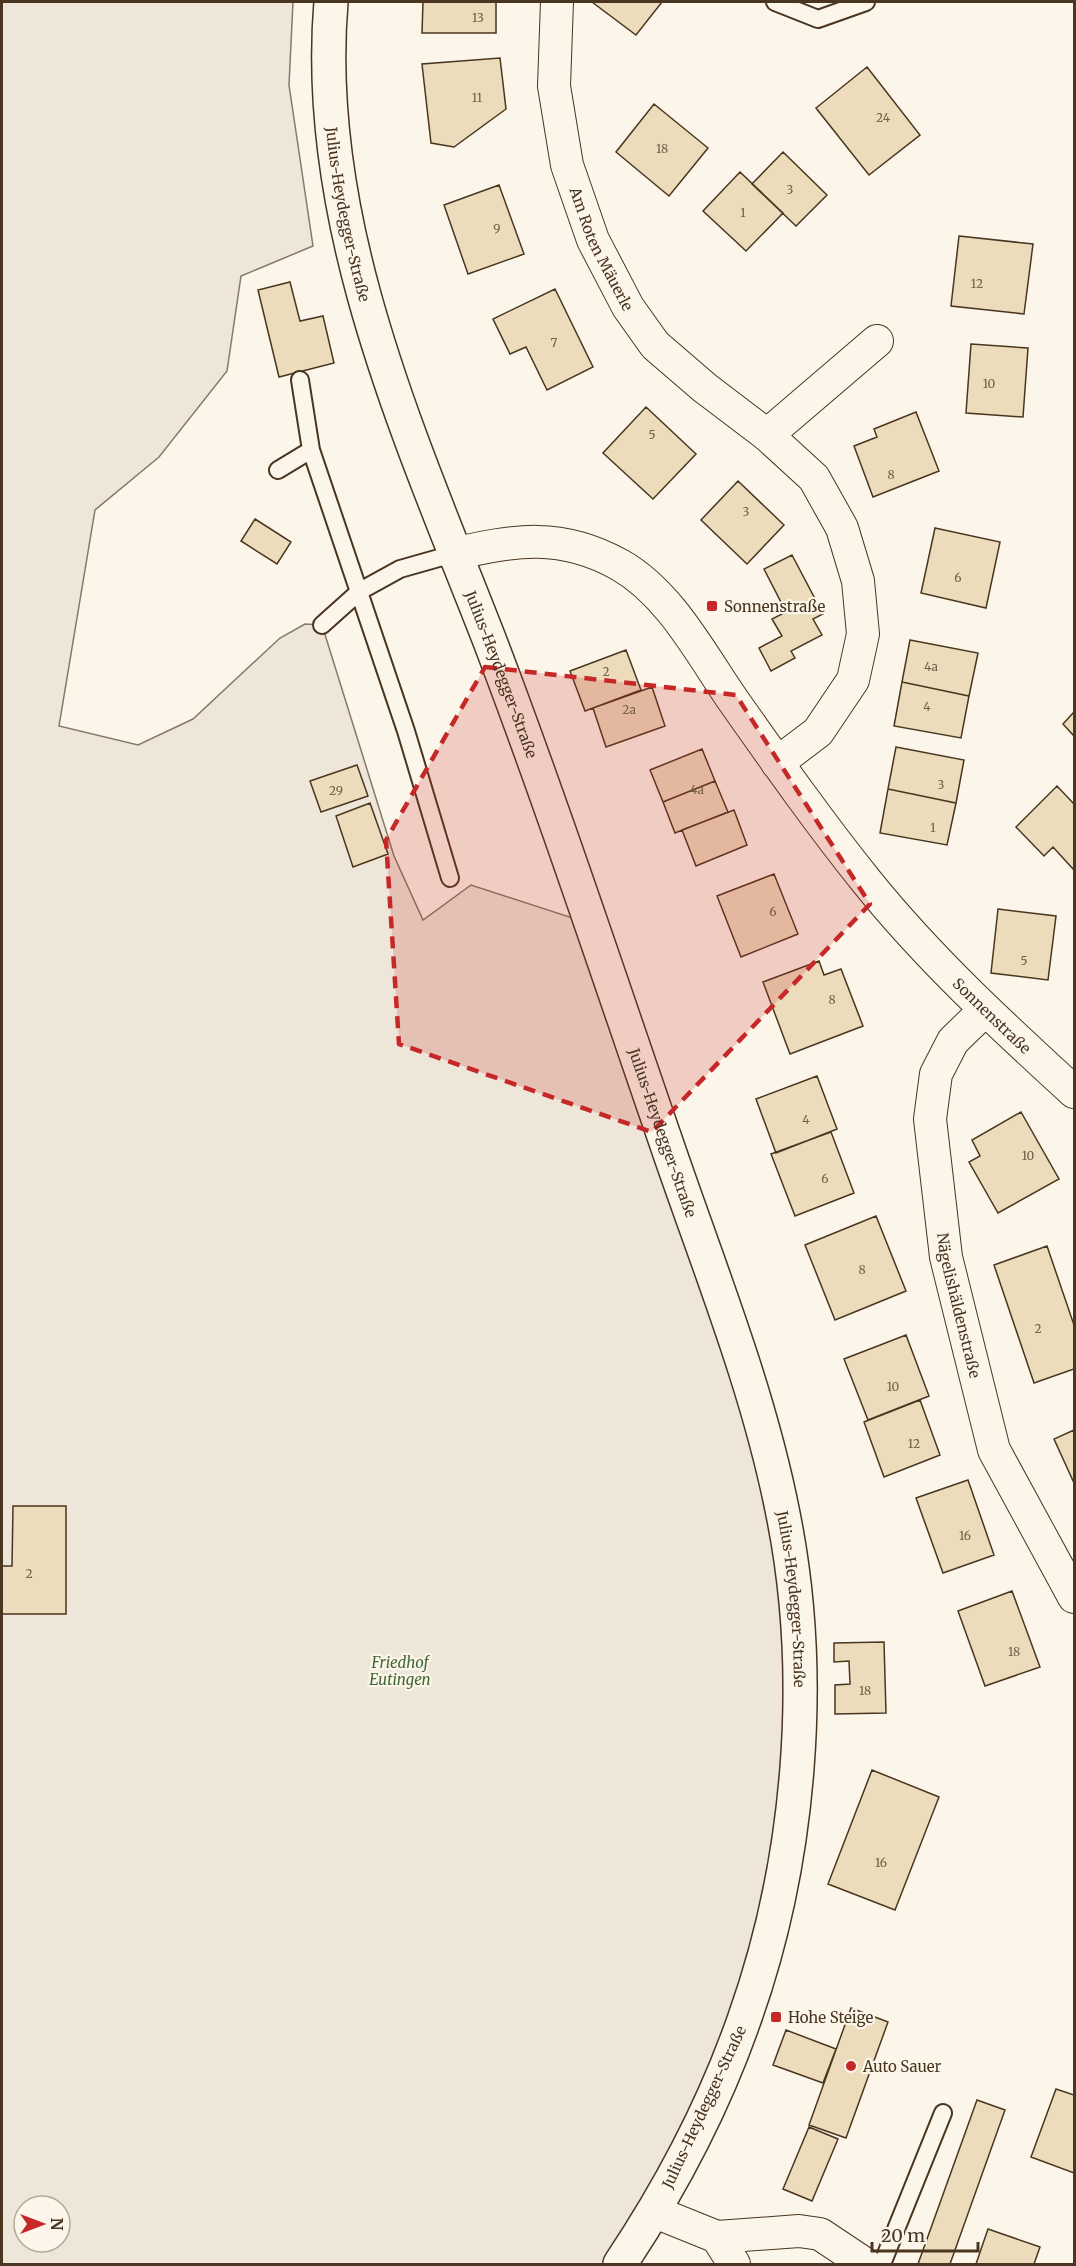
<svg xmlns="http://www.w3.org/2000/svg" width="1076" height="2266" viewBox="0 0 1076 2266" font-family="Merriweather,serif">
<rect width="100%" height="100%" fill="#fbf6e9"/>
<path fill="#ede6d9" stroke="#887966" stroke-width="1.5" fill-rule="evenodd" d="M2 2H293L289 85 313 246 241 276 227 371 159 457 95 510 59 726 138 745 193 719 280 638 305 624 322 625 394 856 423 920 471 885 591 924 756 1405 797 1614 773 1926 620 2264H2ZM24 2206H60V2242H24Z"/>
<path fill="#ecdcbc" stroke="#4a3520" stroke-width="1.5" d="M423 2H496V33H422Z
M592 2H662L636 35Z
M500 58 506 109 454 147 431 143 422 64Z
M867 67 920 135 869 175 816 108Z
M654 104 708 148 669 196 616 152Z
M783 152 827 195 796 226 752 184Z
M740 172 783 213 746 251 703 211Z
M499 185 524 254 468 274 444 205Z
M959 236 1033 244 1024 314 951 306Z
M290 282 300 321 323 316 334 363 279 377 258 290Z
M555 289 593 367 547 390 526 347 510 354 493 319Z
M971 344 1028 348 1023 417 966 413Z
M646 407 696 454 653 499 603 453Z
M916 412 939 471 873 497 854 446 877 437 874 429Z
M738 481 784 525 747 564 701 520Z
M255 519 291 542 277 564 241 541Z
M935 528 1000 542 986 608 921 593Z
M792 555 823 614 813 619 822 635 791 651 795 658 771 671 759 648 782 636 772 619 786 612 764 569Z
M910 640 978 653 969 696 902 682Z
M626 650 641 690 585 711 570 671Z
M902 682 969 696 961 738 894 726Z
M652 687 665 726 606 747 593 708Z
M1074 712V736L1063 724Z
M896 747 964 760 956 803 888 789Z
M702 749 715 781 663 802 650 770Z
M357 765 368 796 321 812 310 781Z
M715 781 728 812 675 833 663 802Z
M1057 786 1074 804V870L1053 847 1044 856 1016 827Z
M888 789 956 803 947 845 880 833Z
M370 803 388 854 353 867 336 816Z
M734 810 747 845 696 866 682 830Z
M774 874 798 934 741 957 717 896Z
M998 909 1056 916 1048 980 991 973Z
M819 961 824 975 841 969 863 1026 790 1054 763 982Z
M817 1076 837 1129 776 1153 756 1099Z
M1021 1112 1059 1179 998 1213 969 1162 980 1156 972 1140Z
M831 1132 854 1193 795 1216 771 1154Z
M876 1216 906 1291 835 1320 805 1245Z
M1047 1246 1074 1325V1369L1034 1383 994 1265Z
M906 1335 929 1396 868 1420 844 1359Z
M920 1400 940 1455 884 1477 864 1422Z
M1074 1430V1483L1054 1439Z
M968 1480 994 1555 943 1573 916 1498Z
M13 1506H66V1614H2V1566H12Z
M1012 1591 1040 1667 985 1686 958 1611Z
M884 1642 886 1713 835 1714V1685L850 1684 849 1661 834 1662V1643Z
M872 1770 939 1797 895 1910 828 1884Z
M851 2008 888 2022 846 2138 809 2125Z
M786 2030 836 2049 823 2083 773 2065Z
M1056 2089 1074 2095V2173L1031 2157Z
M977 2100 1005 2110 950 2264H918Z
M809 2127 838 2139 812 2201 783 2189Z
M988 2229 1040 2247 1034 2264H976Z"/>
<g fill="none" stroke-linecap="round" stroke-linejoin="round">
<g stroke="#4a3520" stroke-width="20">
<path id="service" d="M775 2 818 19 866 2
M300 380 311 450 406 731 450 878
M278 470 311 450
M322 625 360 591 400 569 453 554
M882 2264 943 2113"/>
</g>
<g stroke="#4a3520" stroke-width="34">
<g id="minor">
<path id="s1" d="M557 2 554 86 567 165 593 240 628 307 655 345 705 388 767 435 814 478 842 528 858 581 863 634 853 680 818 732 777 763"/>
<path d="M767 435 877 341"/>
<path id="s2" d="M453 554C515 540 561 532 620 565 671 594 702 656 735 703 778 764 821 825 867 882 929 959 1002 1026 1074 1092"/>
<path id="s3" d="M985 1010 953 1041 936 1074 930 1119 946 1257 994 1450 1074 1597"/>
<path d="M655 2212 717 2237 734 2264"/>
<path d="M717 2237 799 2231 820 2234 865 2264"/>
</g>
</g>
<g stroke="#4a3520" stroke-width="36">
<g id="tertiary">
<path id="s4" d="M331 2C312 225 412 441 491 644 553 807 608 974 665 1139 707 1263 758 1386 783 1514 816 1677 800 1864 744 2020 714 2106 670 2189 620 2264"/>
</g>
</g>
<use href="#service" stroke="#fbf6e9" stroke-width="16"/>
<use href="#minor" stroke="#fbf6e9" stroke-width="32"/>
<use href="#tertiary" stroke="#fbf6e9" stroke-width="33"/>
</g>
<path fill="#c62828" fill-opacity="0.2" stroke="#c62828" stroke-width="4.5" stroke-dasharray="12 8" stroke-linejoin="round" d="M485 667 736 695 870 904 652 1132 399 1044 386 840Z"/>
<g fill="#c62828" stroke="#fbf6e9" stroke-width="2">
<rect x="706" y="600" width="12" height="12" rx="3"/>
<rect x="770" y="2011" width="12" height="12" rx="3"/>
<circle cx="851" cy="2066" r="6"/>
</g>
<g text-anchor="middle" dominant-baseline="central" stroke-width="4.5" stroke-linejoin="round" paint-order="stroke">
<g font-size="12" fill="#725f47">
<text x="478" y="17">13</text>
<text x="477" y="97">11</text>
<text x="883" y="117">24</text>
<text x="662" y="148">18</text>
<text x="790" y="189">3</text>
<text x="743" y="212">1</text>
<text x="497" y="228">9</text>
<text x="977" y="283">12</text>
<text x="554" y="342">7</text>
<text x="989" y="383">10</text>
<text x="652" y="434">5</text>
<text x="891" y="474">8</text>
<text x="746" y="511">3</text>
<text x="958" y="577">6</text>
<text x="931" y="666">4a</text>
<text x="606" y="671">2</text>
<text x="927" y="706">4</text>
<text x="629" y="709">2a</text>
<text x="941" y="784">3</text>
<text x="697" y="789">4a</text>
<text x="336" y="790">29</text>
<text x="933" y="827">1</text>
<text x="773" y="911">6</text>
<text x="1024" y="960">5</text>
<text x="832" y="999">8</text>
<text x="806" y="1119">4</text>
<text x="1028" y="1155">10</text>
<text x="825" y="1178">6</text>
<text x="862" y="1269">8</text>
<text x="1038" y="1328">2</text>
<text x="893" y="1386">10</text>
<text x="914" y="1443">12</text>
<text x="965" y="1535">16</text>
<text x="29" y="1573">2</text>
<text x="1014" y="1651">18</text>
<text x="865" y="1690">18</text>
<text x="881" y="1862">16</text>
</g>
<g font-size="15" fill="#4a3520" stroke="#fbf6e9">
<text stroke="none"><textPath href="#s4" startOffset="214">Julius-Heydegger-Straße</textPath></text>
<text stroke="none"><textPath href="#s1" startOffset="255">Am Roten Mäuerle</textPath></text>
<text stroke="none"><textPath href="#s4" startOffset="700">Julius-Heydegger-Straße</textPath></text>
<text stroke="none"><textPath href="#s2" startOffset="759">Sonnenstraße</textPath></text>
<text stroke="none"><textPath href="#s4" startOffset="1186">Julius-Heydegger-Straße</textPath></text>
<text stroke="none"><textPath href="#s3" startOffset="316">Nägelishäldenstraße</textPath></text>
<text stroke="none"><textPath href="#s4" startOffset="1672">Julius-Heydegger-Straße</textPath></text>
<text transform="translate(704 2107) rotate(-65)">Julius-Heydegger-Straße</text>
</g>
<g font-size="15" fill="#4a3520" stroke="#fbf6e9" text-anchor="start">
<text x="724" y="606">Sonnenstraße</text>
<text x="788" y="2017">Hohe Steige</text>
<text x="863" y="2066">Auto Sauer</text>
</g>
<g font-size="15" font-style="italic" fill="#436837" stroke="#fbf6e9">
<text x="400" y="1662">Friedhof<tspan x="400" dy="17">Eutingen</tspan></text>
</g>
</g>
<rect width="1076" height="2266" fill="none" stroke="#4a3520" stroke-width="6"/>
<g transform="translate(42 2224) rotate(90)"><circle r="28" fill="#fbf6e9" stroke="#b4a999" stroke-width="1.5"/>
<path d="M0-4.5L10 22L0 15L-10 22Z" fill="#c62828"/>
<text y="-9" font-size="16" font-weight="bold" text-anchor="middle" fill="#4a3520">N</text>
</g>
<path d="M872 2242v9h106v-9" fill="none" stroke="#4a3520" stroke-width="3"/>
<text x="881" y="2242" font-size="18" fill="#4a3520" stroke="#fbf6e9" stroke-width="4.5" paint-order="stroke">20 m</text>
</svg>
